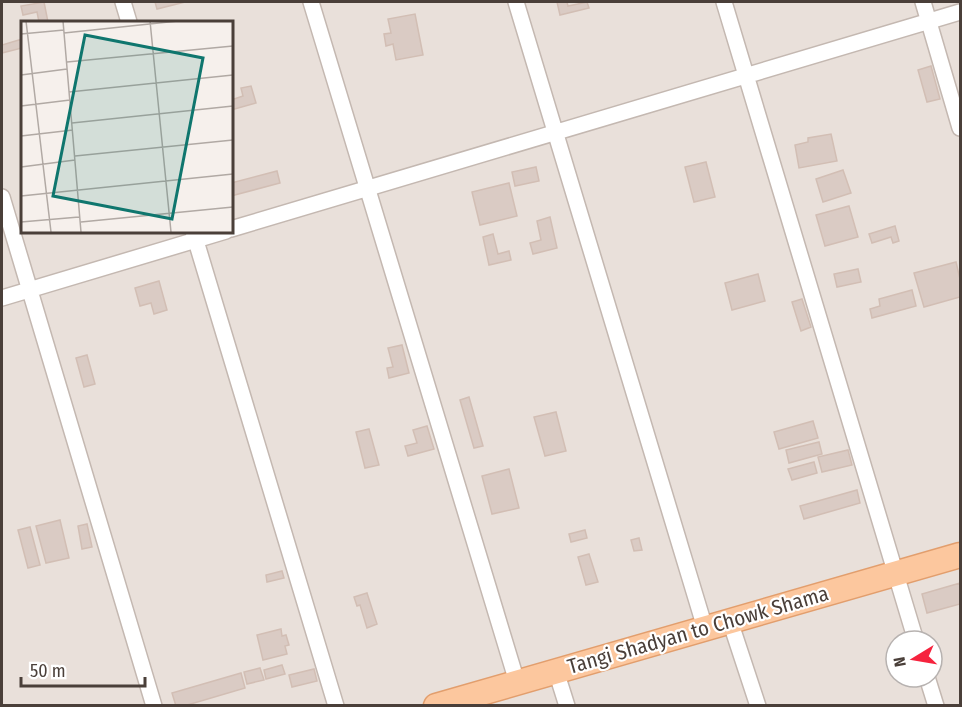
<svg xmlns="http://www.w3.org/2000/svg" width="962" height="707" viewBox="0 0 962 707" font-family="'Fira Sans Condensed',sans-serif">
<rect width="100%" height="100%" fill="#f6f0ec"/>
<path fill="#e9e0da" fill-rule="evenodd" d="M2 2H960V705H2ZM22 22H231V231H22ZM896 641H932V677H896Z"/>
<path fill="#dacbc4" stroke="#d2beb4" stroke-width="1.5" d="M44 2 48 22H39L37 12 23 15 21 6Z
M155 2H185L157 9Z
M557 2H567L568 6 587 2 589 8 560 15Z
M415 14 423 55 396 60 393 44 386 46 384 34 391 33 388 19Z
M22 39V48L2 53V45Z
M931 66 940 99 927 102 918 70Z
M251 86 256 103 231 110V100L243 96 241 88Z
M831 134 837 161 799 168 795 145 808 142V138Z
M706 162 715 197 694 202 685 167Z
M536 167 539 181 515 186 512 172Z
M843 170 851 193 823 202 816 179Z
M277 171 280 183 231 196V183Z
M509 183 517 216 480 225 472 192Z
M849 206 858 237 825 246 816 215Z
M550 217 557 248 533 254 530 243 541 240 537 221Z
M895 226 899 241 893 243 891 237 872 243 869 234Z
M493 234 498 254 509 251 511 260 489 265 483 237Z
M956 262 960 279V297L924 307 914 273Z
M858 269 861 282 837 287 834 274Z
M758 274 765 301 732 310 725 283Z
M159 281 167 310 154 314 151 303 140 306 135 288Z
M912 290 916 306 872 318 870 309 880 306 879 299Z
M802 299 811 327 801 331 792 302Z
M402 345 409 373 389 378 387 368 393 367 388 348Z
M87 355 95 384 84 387 76 358Z
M469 397 483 446 474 448 460 400Z
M556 412 566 451 545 456 534 417Z
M813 421 818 438 779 449 774 432Z
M427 426 434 449 408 456 405 446 417 443 413 430Z
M369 429 379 465 365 468 356 432Z
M819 442 822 454 789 463 786 450Z
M848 450 852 465 822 472 818 457Z
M814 462 817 473 792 480 788 469Z
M509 469 519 508 492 514 482 476Z
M857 490 860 503 804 519 800 506Z
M60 520 69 558 46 563 36 526Z
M87 524 92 547 82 549 78 526Z
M30 527 40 565 28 568 18 530Z
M585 530 587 538 571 542 569 534Z
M639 538 642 550 634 551 631 540Z
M589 554 598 582 586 585 578 557Z
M282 571 284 578 267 582 266 575Z
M960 583V604L927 613 922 594Z
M367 593 377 624 367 628 360 605 357 606 354 597Z
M281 629 282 636 286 635 289 645 285 646 287 654 263 660 257 635Z
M282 665 285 674 266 679 264 670Z
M260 668 264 680 247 684 244 672Z
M314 669 317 681 292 687 289 675Z
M241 673 245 688 184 706H176L172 693Z"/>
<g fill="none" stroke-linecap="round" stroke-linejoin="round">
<g stroke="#c4b8b1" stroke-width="18">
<path id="minor" d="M123 2 129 22
M311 2 517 682
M516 2 705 628
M724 2 916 641
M923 2 960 128
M2 197 154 706
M231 229 960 12
M193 231 336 706
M2 298 226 231
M730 621 758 706
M556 671 567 706
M927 677 936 706"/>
</g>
<g stroke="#e29e6d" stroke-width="27">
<path id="primary" d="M436 706 960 555"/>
</g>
<use href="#minor" stroke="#fff" stroke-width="15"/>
<use href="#primary" stroke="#fcc79e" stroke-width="24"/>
</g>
<g text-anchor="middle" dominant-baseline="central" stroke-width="4.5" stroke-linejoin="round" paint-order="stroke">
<g font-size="21" fill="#4a3f39" stroke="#fff">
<text transform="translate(698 630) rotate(-16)">Tangi Shadyan to Chowk Shama</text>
</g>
</g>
<g transform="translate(21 21)">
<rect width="212" height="212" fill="#f6f0ec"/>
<path fill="none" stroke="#b1a9a4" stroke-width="1.5" d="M5 0 30 211M42 0 60 211M129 0 150 211M43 12 157 0M0 13 43 9M46 41 212 25M0 54 46 48M48 71 212 54M0 85 49 79M51 102 212 85M0 115 52 109M54 135 212 119M0 146 54 139M0 175 212 153M0 201 58 196M60 201 212 186"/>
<path fill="#0f766e" fill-opacity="0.15" stroke="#0f766e" stroke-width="3" d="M64 14 182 37 151 198 32 175Z"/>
<rect width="212" height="212" fill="none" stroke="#4a3f39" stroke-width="3"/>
</g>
<rect width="962" height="707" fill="none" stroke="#4a3f39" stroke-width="6"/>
<g transform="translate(914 659) rotate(259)"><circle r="28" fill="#ffffff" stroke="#b7b2b0" stroke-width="1.5"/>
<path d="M0-4.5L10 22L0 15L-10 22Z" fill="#f6233e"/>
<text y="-9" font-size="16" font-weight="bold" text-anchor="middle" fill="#4a3f39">N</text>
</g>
<path d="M21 677v9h124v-9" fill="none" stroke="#4a3f39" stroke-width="3"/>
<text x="30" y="677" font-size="18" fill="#4a3f39" stroke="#ffffff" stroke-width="4.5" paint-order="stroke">50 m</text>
</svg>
